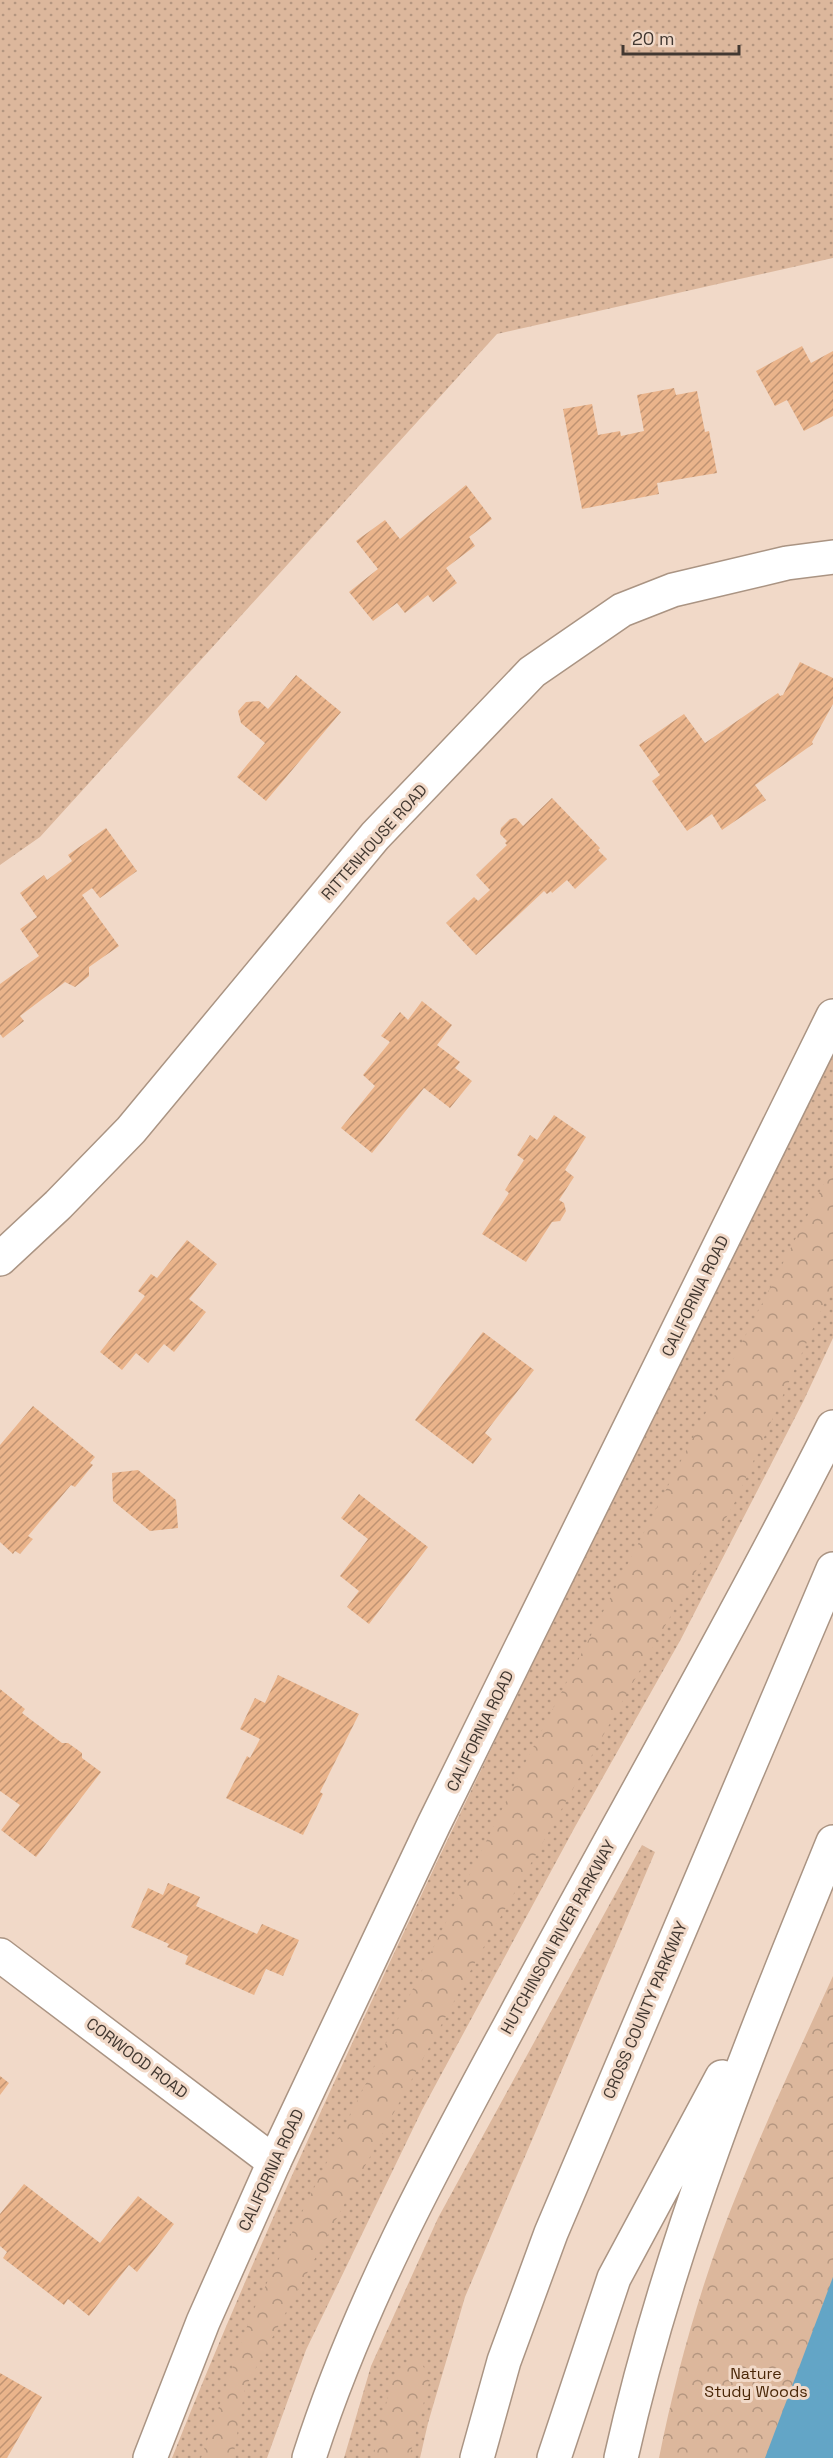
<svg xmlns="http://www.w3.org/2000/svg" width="833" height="2458" viewBox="0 0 833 2458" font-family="'Space Grotesk',sans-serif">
<defs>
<pattern id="grass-dots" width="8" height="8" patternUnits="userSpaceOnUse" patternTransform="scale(1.5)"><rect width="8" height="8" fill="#dcb79c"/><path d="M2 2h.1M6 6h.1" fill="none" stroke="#b49680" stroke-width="1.8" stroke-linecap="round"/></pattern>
<pattern id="forest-crowns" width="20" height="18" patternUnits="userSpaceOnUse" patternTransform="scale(1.5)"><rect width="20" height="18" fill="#dcb79c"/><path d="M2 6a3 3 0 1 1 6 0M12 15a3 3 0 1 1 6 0" fill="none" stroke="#b49680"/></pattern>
<pattern id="building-hatch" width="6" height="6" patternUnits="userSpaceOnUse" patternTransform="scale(1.5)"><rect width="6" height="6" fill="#eab48b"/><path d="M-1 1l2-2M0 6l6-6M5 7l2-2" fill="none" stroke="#bf9372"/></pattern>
</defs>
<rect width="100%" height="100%" fill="#f1d9c8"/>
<path fill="url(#grass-dots)" d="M0 0H833V258L497 334 40 837 0 865Z
M833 1053V1338L803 1402 681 1639 576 1825 422 2110 306 2350 267 2458H172C252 2257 343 2061 435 1866 565 1594 700 1324 833 1053Z
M642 1845 655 1852 465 2297 428 2423 420 2458H344L371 2366 438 2218Z"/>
<path fill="url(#forest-crowns)" d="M833 1166V1284L735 1502 478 1957 245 2388 233 2458H201L251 2315 525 1763Z
M833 1976V2458H659C674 2383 695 2306 721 2235 754 2147 794 2061 833 1976Z
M416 2353 430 2379 409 2458H373L391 2384Z"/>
<path fill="#63a5c6" d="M833 2277V2458H765Z"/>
<path fill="url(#building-hatch)" d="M802 346 811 363 833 351V416L804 431 787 400 775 406 756 371Z
M674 388 676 395 697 391 705 432 709 431 717 473 657 483 659 494 582 509 563 409 592 404 598 435 620 431 621 436 644 431 637 395Z
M466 485 492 519 469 537 475 546 446 568 457 583 433 602 428 595 405 613 397 603 373 621 349 592 378 569 356 541 385 520 400 539Z
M800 662 833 678V704L812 742 813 744 755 785 766 800 722 830 712 814 687 831 652 781 660 775 639 745 684 714 705 743 778 693 780 696 783 695Z
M296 675 341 712 266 801 237 777 265 743 241 723 238 711 246 702 259 701 268 709Z
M552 798 600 848 598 850 607 859 575 889 567 880 552 893 551 891 547 894 544 891 476 955 446 923 474 897 478 901 490 890 476 875 507 845 505 843 507 841 500 834 501 828 510 819 516 818 523 826Z
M106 828 137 871 100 898 92 888 82 895 119 946 89 967V976L75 987 65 982 20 1016 24 1021 3 1038 0 1034V984L39 956 20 929 37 917 20 893 44 875 47 880 72 861 68 855Z
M422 1001 452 1025 437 1045 460 1062 455 1068 472 1081 450 1108 424 1088 372 1153 341 1128 375 1086 363 1075 390 1042 381 1036 400 1012 408 1020Z
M554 1115 586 1137 565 1170 574 1177 559 1200 564 1203 566 1211 560 1221 552 1222 526 1262 482 1234 509 1193 505 1190 524 1160 517 1155 530 1135 537 1140Z
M187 1240 217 1264 189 1299 206 1312 174 1352 164 1344 148 1363 136 1353 122 1370 100 1352 145 1296 138 1291 151 1274 157 1278Z
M483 1332 534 1370 485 1433 492 1439 473 1464 415 1420Z
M33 1406 95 1457 90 1463 93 1465 75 1487 71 1485 28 1536 33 1539 20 1554 15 1551 13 1554 0 1542V1445Z
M138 1470 176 1500 178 1528 150 1531 113 1501 112 1473Z
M359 1494 428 1547 369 1624 347 1607 359 1591 340 1576 368 1539 341 1518Z
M278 1675 359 1714 320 1792 323 1794 303 1835 226 1798 247 1756 250 1758 260 1739 240 1729 255 1698 265 1703Z
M0 1689 25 1709 22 1713 62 1743H68L82 1753V1758L101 1772 36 1857 1 1830 20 1805 0 1791Z
M168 1883 200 1897 196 1906 257 1934 262 1924 299 1940 283 1976 266 1969 254 1995 185 1964 188 1956 167 1947 169 1944 131 1927 148 1888 163 1895Z
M0 2076 9 2083 0 2095Z
M24 2184 100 2243 138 2196 174 2224 137 2272 129 2265 89 2316 68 2299 64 2305 3 2258 7 2252 0 2246V2214Z
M0 2373 42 2397 7 2458H0Z"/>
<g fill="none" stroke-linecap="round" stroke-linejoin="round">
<g stroke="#aa9483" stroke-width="36">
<path id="minor" d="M0 1259 58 1205 131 1130 375 836 532 672 622 610 673 590 787 563 833 557
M0 1955 274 2162"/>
</g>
<g stroke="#aa9483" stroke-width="36">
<path id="major" d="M150 2458 203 2322 274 2162 434 1824 833 1016"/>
</g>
<g stroke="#aa9483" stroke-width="36">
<path id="highway" d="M309 2458C359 2302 437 2160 515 2016 621 1819 732 1626 833 1427
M477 2458 504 2361 551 2233 833 1569
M554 2458 614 2278 722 2077
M621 2458C668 2246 751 2043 833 1842"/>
</g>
<use href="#minor" stroke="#fff" stroke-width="33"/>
<use href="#major" stroke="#fff" stroke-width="33"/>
<use href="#highway" stroke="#fff" stroke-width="33"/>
</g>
<g text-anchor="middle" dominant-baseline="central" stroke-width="6" stroke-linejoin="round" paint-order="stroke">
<g font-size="16" fill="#423831" stroke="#f1d9c8">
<text transform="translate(374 842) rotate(-48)">RITTENHOUSE ROAD</text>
<text transform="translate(695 1296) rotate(-64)">CALIFORNIA ROAD</text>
<text transform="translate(480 1731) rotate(-64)">CALIFORNIA ROAD</text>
<text transform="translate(558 1937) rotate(-61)">HUTCHINSON RIVER PARKWAY</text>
<text transform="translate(645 2010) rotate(-67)">CROSS COUNTY PARKWAY</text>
<text transform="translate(137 2058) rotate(37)">CORWOOD ROAD</text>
<text transform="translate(271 2170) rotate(-65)">CALIFORNIA ROAD</text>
</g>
<g font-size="16" fill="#4a2707" stroke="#f1d9c8">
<text x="756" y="2373">Nature<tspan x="756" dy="18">Study Woods</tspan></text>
</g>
</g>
<path d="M623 45v9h116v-9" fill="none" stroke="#423831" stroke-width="3"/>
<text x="632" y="45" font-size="18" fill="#423831" stroke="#f1d9c8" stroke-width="4.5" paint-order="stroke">20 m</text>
</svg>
